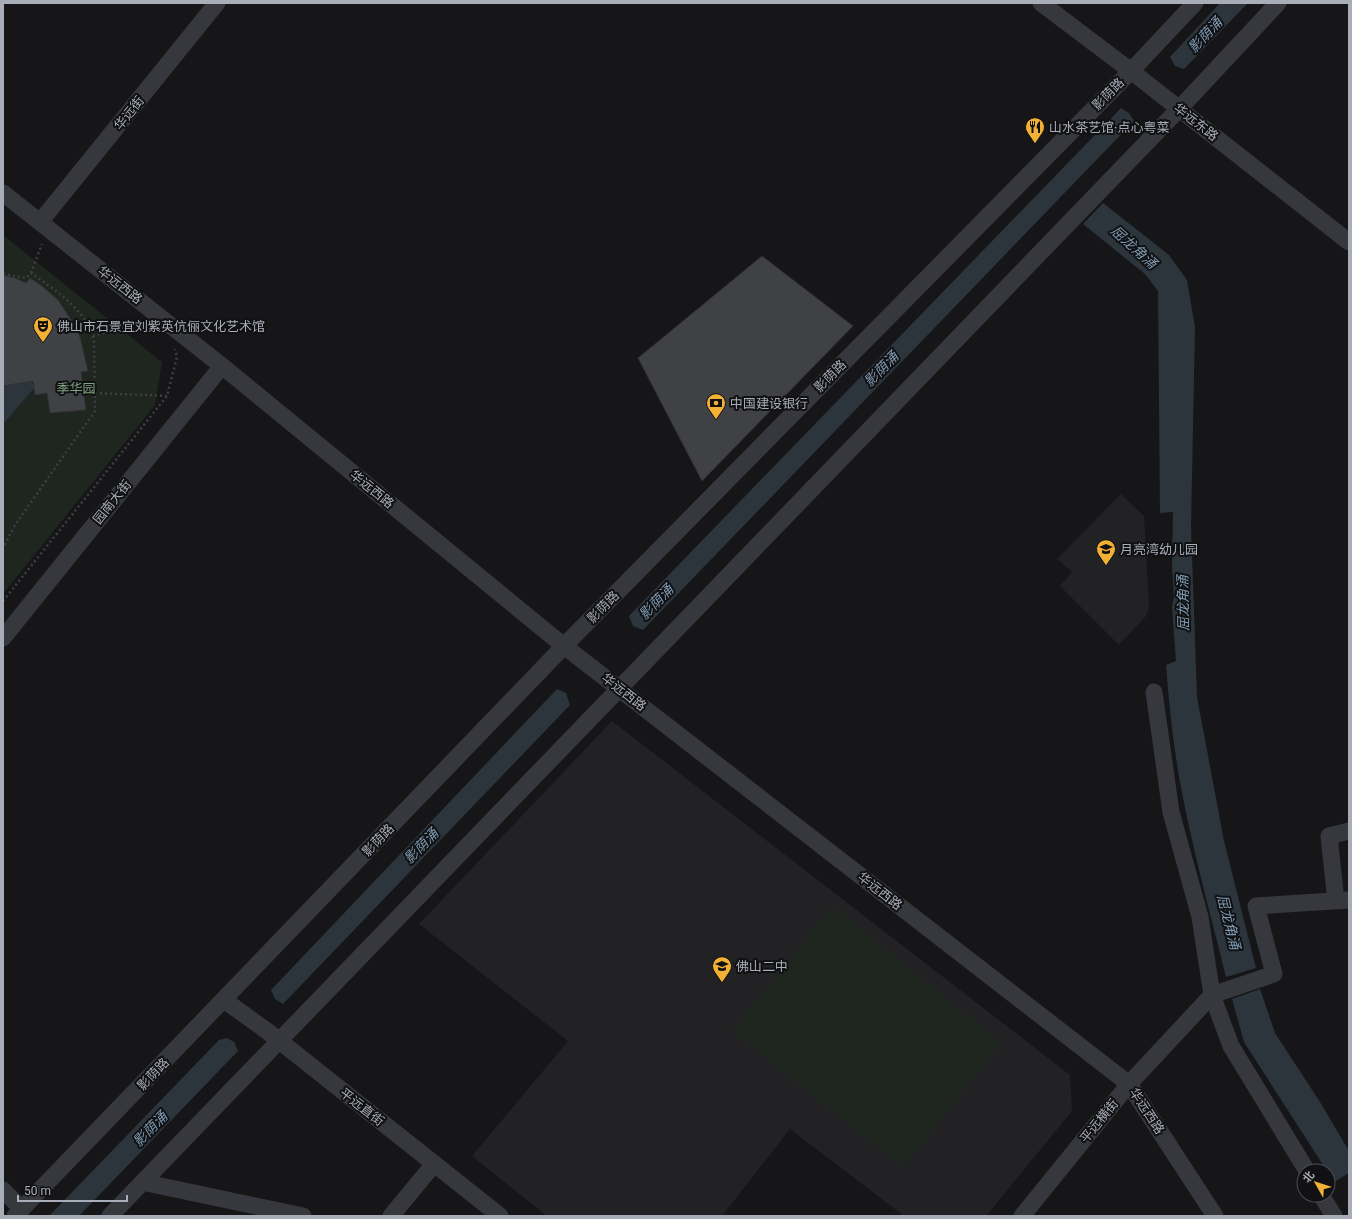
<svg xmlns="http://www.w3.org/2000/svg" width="1352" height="1219" viewBox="0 0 1352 1219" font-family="Roboto,'Noto Sans SC',sans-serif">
<rect width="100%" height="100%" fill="#161618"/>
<path fill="#222225" d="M1121 494 1144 516 1149 607 1146 616 1119 645 1060 586 1072 572 1057 559Z
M612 721 1070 1075 1072 1111 986 1216H904L790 1129 722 1216H547L472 1156 568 1041 419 924Z"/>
<path fill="#1e261f" d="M3 235 162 362 155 405 3 594Z
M832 906 1002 1043 903 1168 732 1031Z"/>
<path fill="#2c353c" d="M1220 3H1248L1184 69 1175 66 1170 57Z
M1121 108 1129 113 1134 121 643 630 633 626 629 616Z
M1103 203 1169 255 1187 280 1195 327 1191 527 1197 697 1224 841 1256 968 1226 977C1210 912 1192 848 1180 782 1173 744 1169 704 1166 665L1176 661 1172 607 1174 596 1172 567 1173 512 1160 513 1158 291 1145 274 1083 224Z
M32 381 34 388 5 422H3V386Z
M557 689 566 693 570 705 283 1004 275 999 271 990Z
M1260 989 1275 1033 1320 1102 1349 1151V1173L1334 1182 1244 1042 1232 999Z
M227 1038 234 1042 238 1051 79 1216H49L219 1040Z"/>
<path fill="#404145" stroke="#303034" d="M762 256 853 326 702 481 638 358Z
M3 275 15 278 26 283 30 278 42 286 58 300 74 324 80 337 88 371 81 372 86 410 50 413 47 393 35 395 33 381 3 386Z"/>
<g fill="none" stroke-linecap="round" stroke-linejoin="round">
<path stroke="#3d3f44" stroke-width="2.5" stroke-dasharray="2 3" stroke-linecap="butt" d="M31 273 42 244
M3 274 26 278 31 273C56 291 87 310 94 341L95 411 15 525 3 548
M93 336 142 322
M95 393 167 396
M3 601 167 396 177 357 175 349"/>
<path stroke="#37383d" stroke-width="17" d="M1041 3 1131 71 1349 242
M3 193 222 366 564 646 1129 1084 1215 1216
M40 222 217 3
M3 638 222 366
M1154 692 1171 812 1200 917 1212 995 1231 1046 1307 1171
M1336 901 1329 836 1349 831
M224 1000 267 1031 500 1216
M142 1182 303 1216
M3 1190 22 1209
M1321 1195 1334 1216
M15 1216 564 646 1131 71 1195 3
M110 1216 1179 109 1278 3
M391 1216 434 1164
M1022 1216 1129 1084 1212 995 1274 974 1256 906 1349 900"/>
</g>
<defs>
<g id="restaurant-pin" transform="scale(1)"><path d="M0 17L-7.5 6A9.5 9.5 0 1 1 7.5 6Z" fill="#f2b134" stroke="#111113"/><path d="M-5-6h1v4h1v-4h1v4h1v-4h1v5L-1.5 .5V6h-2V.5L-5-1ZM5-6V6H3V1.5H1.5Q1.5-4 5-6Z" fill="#111"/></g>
<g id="theatre-pin" transform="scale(1)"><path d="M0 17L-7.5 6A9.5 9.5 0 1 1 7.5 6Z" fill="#f2b134" stroke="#111113"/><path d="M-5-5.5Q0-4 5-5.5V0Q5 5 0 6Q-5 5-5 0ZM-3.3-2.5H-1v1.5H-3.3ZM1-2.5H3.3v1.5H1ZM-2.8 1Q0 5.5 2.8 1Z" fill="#111"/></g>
<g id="bank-pin" transform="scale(1)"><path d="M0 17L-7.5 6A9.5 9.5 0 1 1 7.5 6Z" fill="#f2b134" stroke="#111113"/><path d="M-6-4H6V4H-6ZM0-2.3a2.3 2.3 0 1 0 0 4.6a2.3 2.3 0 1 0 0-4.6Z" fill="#111"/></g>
<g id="school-pin" transform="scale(1)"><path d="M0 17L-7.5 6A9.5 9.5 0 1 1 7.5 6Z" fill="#f2b134" stroke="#111113"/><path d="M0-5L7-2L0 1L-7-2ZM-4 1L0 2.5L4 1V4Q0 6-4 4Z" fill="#111"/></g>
</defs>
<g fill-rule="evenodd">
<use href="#restaurant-pin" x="1035" y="127"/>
<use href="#theatre-pin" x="43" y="326"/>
<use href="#bank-pin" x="716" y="403"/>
<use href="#school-pin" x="1106" y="549"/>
<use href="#school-pin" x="722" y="966"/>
</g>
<g text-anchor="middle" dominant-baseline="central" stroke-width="4" stroke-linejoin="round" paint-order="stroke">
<g font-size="13" fill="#a8adb8" stroke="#111113">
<text transform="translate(1108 94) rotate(-45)">影荫路</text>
<text transform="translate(129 113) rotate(-51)">华远街</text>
<text transform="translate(1196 122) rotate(38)">华远东路</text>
<text transform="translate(120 285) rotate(38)">华远西路</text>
<text transform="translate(830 376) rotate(-45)">影荫路</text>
<text transform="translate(372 489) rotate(39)">华远西路</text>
<text transform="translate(112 502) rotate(-51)">园南大街</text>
<text transform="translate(603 607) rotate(-45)">影荫路</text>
<text transform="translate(624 692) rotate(38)">华远西路</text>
<text transform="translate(378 840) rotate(-46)">影荫路</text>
<text transform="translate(880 891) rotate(38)">华远西路</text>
<text transform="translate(153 1074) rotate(-46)">影荫路</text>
<text transform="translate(362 1107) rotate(38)">平远直街</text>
<text transform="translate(1147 1111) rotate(57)">华远西路</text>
<text transform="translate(1099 1121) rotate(-51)">平远横街</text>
</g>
<g font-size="13" fill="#a8adb8" stroke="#111113" text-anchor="start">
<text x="1049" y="127">山水茶艺馆·点心粤菜</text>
<text x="57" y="326">佛山市石景宜刘紫英伉俪文化艺术馆</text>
<text x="730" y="403">中国建设银行</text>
<text x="1120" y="549">月亮湾幼儿园</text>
<text x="736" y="966">佛山二中</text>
</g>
<g font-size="13" fill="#7fa381" stroke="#111113">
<text x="76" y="388">季华园</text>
</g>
<g font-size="14" font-style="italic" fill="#7f9bb3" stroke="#111113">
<text transform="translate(1205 35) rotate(-47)">影荫涌</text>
<text transform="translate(1134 247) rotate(42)">屈龙角涌</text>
<text transform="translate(881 369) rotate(-46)">影荫涌</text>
<text transform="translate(656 602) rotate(-46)">影荫涌</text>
<text transform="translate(1183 603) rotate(-91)">屈龙角涌</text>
<text transform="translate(421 846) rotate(-46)">影荫涌</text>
<text transform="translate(1229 922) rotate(76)">屈龙角涌</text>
<text transform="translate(150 1129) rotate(-46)">影荫涌</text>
</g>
</g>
<rect width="1352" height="1219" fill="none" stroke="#a8adb8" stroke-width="8"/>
<g transform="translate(1316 1183) rotate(309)"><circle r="19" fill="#111113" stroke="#4d4f55"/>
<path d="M0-3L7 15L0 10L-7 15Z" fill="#f2b134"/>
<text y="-6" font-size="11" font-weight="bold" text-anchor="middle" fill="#a8adb8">北</text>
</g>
<path d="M18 1195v6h109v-6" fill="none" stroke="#a8adb8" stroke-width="2"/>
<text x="24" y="1195" font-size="12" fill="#a8adb8" stroke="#111113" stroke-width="3" paint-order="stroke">50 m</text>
</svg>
